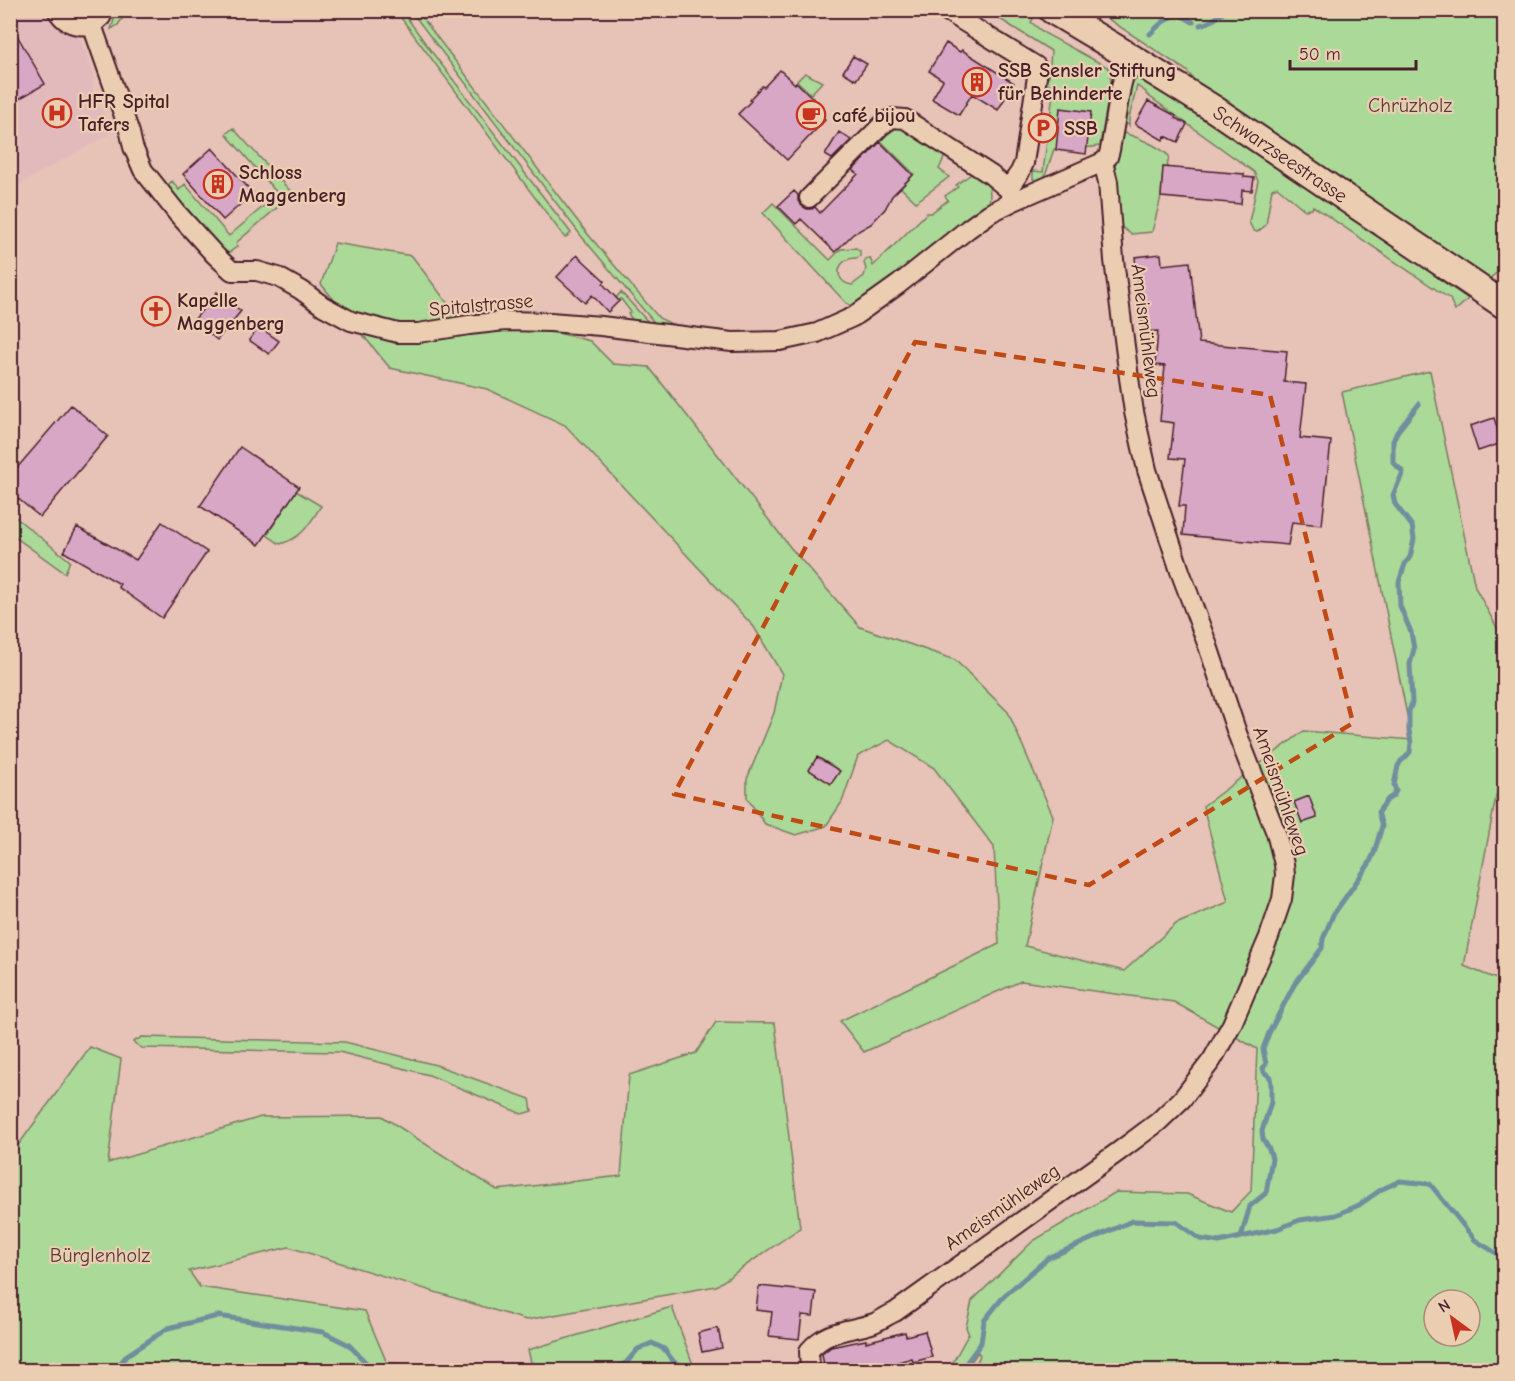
<svg xmlns="http://www.w3.org/2000/svg" width="1515" height="1381" viewBox="0 0 1515 1381" font-family="'Comic Neue',sans-serif">
<rect width="100%" height="100%" fill="#e6c2b7"/>
<filter id="ink" filterUnits="userSpaceOnUse"><feTurbulence type="fractalNoise" baseFrequency=".0167" numOctaves="2"/><feDisplacementMap in="SourceGraphic" scale="12" xChannelSelector="R" yChannelSelector="G"/><feConvolveMatrix kernelMatrix="1 2 1 2 8 2 1 2 1" color-interpolation-filters="sRGB"/></filter>
<g filter="url(#ink)">
<path fill="#e2babc" d="M11 11H70L93 73V95L113 132 11 189Z"/>
<path fill="#abd998" stroke="#7a7c62" stroke-width="1.5" fill-rule="evenodd" d="M117 11H127L118 25 111 29Z
M396 11H402L431 51 571 233 565 238Z
M411 11H417L586 232 659 318 680 328 658 327 582 237Z
M987 11H1023L1033 19 1031 22 1044 33 1109 68 1111 81 1100 146 1074 149H1054L1045 176 1039 180 1033 179V171L1043 172 1054 85 1043 83 1049 77 1051 51Z
M1096 11H1504V263L1500 270 1489 279 1461 265 1198 85 1187 71Z
M805 73 822 82 811 94 797 81Z
M1138 78H1146L1437 272 1438 278 1468 299 1455 311 1450 299 1313 206 1312 209 1305 210 1277 187 1272 189 1266 225 1257 232 1253 230 1249 222 1258 181 1254 172 1146 94V92L1137 86 1129 118V126L1124 121 1123 116 1129 88 1132 82Z
M892 127H903L940 149 944 158 939 169 949 177 916 202 901 188 914 174 880 140 884 133Z
M233 128 293 194 236 243 238 246 227 254 213 244 166 187 172 181 179 190 185 184 229 236 278 194 226 134Z
M1124 133C1137 137 1159 146 1169 156L1167 168H1163L1161 197 1152 232 1131 234 1120 226 1114 172 1120 138Z
M974 172C989 182 992 186 989 205L858 309 846 303 763 213 773 203 830 260 841 249 856 248 860 251V256L857 258C836 257 832 282 852 285L864 276 866 269 864 263 866 259 870 258 873 266 927 213H931L948 200 945 196 958 187 956 185Z
M335 243 412 256 469 332 506 328 546 330 590 341 613 364 649 367 790 547 860 627 955 660 1008 712 1053 816 1025 946 1124 971 1176 924 1228 902 1203 806 1304 731 1412 740 1342 392 1430 371 1475 587 1504 641V754L1464 966 1504 982V1370H974L980 1355 978 1352 965 1370H944L953 1362 968 1335H969L966 1327 972 1301 1033 1241 1116 1192 1187 1194 1231 1212 1251 1191 1257 1049 1174 1002 1021 981 864 1052 840 1021 999 944 994 847 934 768 889 740 858 756 842 802 826 826 796 835 765 824 747 798V779L774 713 782 674 754 627 565 425 487 389 390 368 321 284ZM1434 1300H1470V1336H1434Z
M621 292 650 324H636L628 314 631 312 621 299 619 301 616 298Z
M296 491 321 506C309 524 303 538 280 544L267 535Z
M10 513 70 561 65 573 11 534Z
M716 1022 775 1023 800 1228 716 1286 526 1320 289 1247 189 1271 200 1287 365 1311 387 1363 513 1370H11V1155L90 1047 121 1059 108 1163 261 1117 382 1116 497 1190 621 1176 629 1075 696 1053Z
M142 1037 345 1042 436 1065 530 1099 532 1111 522 1114 429 1075 339 1052 142 1048 133 1042Z
M672 1307 695 1370H533L528 1350Z"/>
<g fill="none" stroke-linecap="round" stroke-linejoin="round">
<path stroke="#708e9d" stroke-width="5" d="M1200 25C1209 23 1219 17 1226 10
M1150 34C1159 25 1167 17 1179 14L1193 22
M1241 1237 1250 1206 1266 1193 1272 1158 1269 1149 1263 1139 1262 1131 1271 1102V1084L1270 1077 1264 1072 1263 1068 1266 1064 1263 1049 1269 1033 1294 985 1322 948 1323 939 1333 915 1369 864 1374 853 1382 826 1378 812 1388 799 1393 796 1396 791 1394 785 1398 766 1401 761 1405 758 1410 752 1411 743 1409 730V711L1412 703 1410 664 1414 649 1411 632 1400 606 1399 582 1405 564 1410 557 1414 539 1412 526 1395 504 1393 495 1403 472 1393 462V441L1397 432 1419 404
M115 1370 127 1355 168 1328 218 1316 323 1332 349 1345 373 1370
M604 1370H610L626 1363 638 1349 652 1343 664 1349 674 1362 689 1370
M961 1370 981 1343 984 1321 1004 1296 1048 1258 1132 1221 1176 1222 1200 1239 1219 1242 1277 1229 1300 1220 1336 1215 1359 1205 1382 1189 1400 1181 1430 1184 1475 1240 1504 1258"/>
</g>
<path fill="#d9a7c6" stroke="#4a1f2b" stroke-width="1.5" d="M10 23 45 84 10 104Z
M946 43 960 52 962 50 1014 83 998 110 972 94 959 115 932 99 943 80 929 71Z
M853 56 867 64 856 80 843 72Z
M780 70 795 84 796 82 821 106 815 112 825 120 787 160 738 114 751 101 749 100 762 86 764 87Z
M1148 101 1176 116 1175 118 1187 124 1178 142 1165 136 1163 140 1135 124Z
M1060 108 1091 112 1086 154 1056 150Z
M839 132 851 140 832 159 825 155Z
M880 142 913 175 892 196 885 209 871 224 853 234 835 252 801 219 796 224 778 206 794 191 798 195V201L802 206 807 209H812L815 207 820 213 858 174 853 170Z
M212 148 253 193 223 220 183 174Z
M1163 167 1244 174V177L1254 178 1252 191 1242 190 1241 204 1161 197Z
M1161 254 1162 265 1190 262 1199 343 1287 351 1284 382 1306 384 1300 438 1331 441 1322 525 1292 522 1288 545 1183 535 1185 506H1179L1185 459 1170 458 1174 423 1160 421 1165 366 1155 365 1158 331 1143 332 1135 257Z
M577 255 605 281 603 284 619 301 608 312 592 295 585 303 557 277Z
M217 292 241 311 217 340 194 320Z
M157 300 167 311 154 323 144 312Z
M259 327 279 341 269 354 249 340Z
M71 405 108 436 40 517 10 492V476Z
M1494 418 1502 443 1478 451 1470 426Z
M240 447 299 487 259 545 200 506Z
M162 522 207 552 162 618 118 587 120 584 64 552 77 527 136 560Z
M817 757 840 771 831 784 809 770Z
M1309 796 1317 818 1302 823 1294 802Z
M759 1286 816 1292 813 1316 802 1315 799 1339 769 1336 772 1312 756 1310Z
M718 1328 722 1348 702 1352 698 1333Z
M925 1331 932 1357 913 1362 912 1358 869 1371H825L822 1354 831 1347 866 1340V1342L905 1332 906 1336Z"/>
<g fill="none" stroke-linecap="round" stroke-linejoin="round">
<g stroke="#4a1f2b" stroke-width="22">
<path id="minor" d="M57 10C65 24 77 27 92 25
M945 10 1036 66 1038 70 1024 163 1020 172 1008 189
M92 25 130 133 133 147 143 170 177 213 215 255 232 271H257L278 277 301 290 323 306 351 321 398 333H418L469 325 505 321 550 322 601 326 732 342 780 341 817 333 853 317 899 284 968 229 990 213 1014 201 1103 162
M92 25 101 17 105 10
M1103 162 1108 157 1110 150 1121 87 1124 75 1133 58
M809 198 881 126 892 118 905 119 991 175 1008 189 1014 201
M810 1370 809 1351C827 1329 848 1332 874 1323 881 1320 888 1315 895 1312L1118 1152 1158 1122 1182 1099 1212 1060 1232 1024 1269 937 1282 899 1285 875 1284 864 1276 833 1237 733 1208 646 1180 571 1147 470 1134 412 1129 378 1114 260 1108 182 1103 162"/>
</g>
<g stroke="#4a1f2b" stroke-width="30">
<g id="secondary">
<path id="s1" d="M1052 10 1119 50 1214 109 1504 305"/>
</g>
</g>
<use href="#minor" stroke="#ebceb1" stroke-width="18"/>
<use href="#secondary" stroke="#ebceb1" stroke-width="26"/>
</g>
</g>
<path fill="none" stroke="#c04a14" stroke-width="4.5" stroke-dasharray="12 8" stroke-linejoin="round" d="M915 342 1270 395 1353 723 1089 885 674 794Z"/>
<defs>
<g id="building-ring" transform="scale(1.5)"><circle r="9.5" fill="#ebceb1" stroke="#c8321e" stroke-width="1.5"/><path d="M-4-6H4V6H1V3H-1V6H-4ZM-2.5-4.3h1.7v1.8h-1.7ZM.8-4.3h1.7v1.8H.8ZM-2.5-1h1.7V.8h-1.7ZM.8-1h1.7V.8H.8Z" fill="#c8321e"/></g>
<g id="hospital-ring" transform="scale(1.5)"><circle r="9.5" fill="#ebceb1" stroke="#c8321e" stroke-width="1.5"/><path d="M-5-5h3v3.5h4V-5h3V5h-3V1.5h-4V5h-3Z" fill="#c8321e"/></g>
<g id="cafe-ring" transform="scale(1.5)"><circle r="9.5" fill="#ebceb1" stroke="#c8321e" stroke-width="1.5"/><path d="M-5.5-4.5H6V0H3Q3 3.5 0 3.5H-2.5Q-5.5 3.5-5.5 0ZM3-3.2v2h1.7v-2ZM-6 4.5H4V6H-6Z" fill="#c8321e"/></g>
<g id="parking-ring" transform="scale(1.5)"><circle r="9.5" fill="#ebceb1" stroke="#c8321e" stroke-width="1.5"/><path d="M-3.5-5.5H1a3.5 3.5 0 0 1 0 7H-1V5.5H-3.5ZM-1-3.4V-.6H.8a1.4 1.4 0 0 0 0-2.8Z" fill="#c8321e"/></g>
<g id="church-ring" transform="scale(1.5)"><circle r="9.5" fill="#ebceb1" stroke="#c8321e" stroke-width="1.5"/><path d="M-1.2-6h2.4v3.5h3.3v2.4h-3.3V6h-2.4V-.1h-3.3v-2.4h3.3Z" fill="#c8321e"/></g>
</defs>
<g fill-rule="evenodd">
<use href="#building-ring" x="977" y="82"/>
<use href="#hospital-ring" x="57" y="113"/>
<use href="#cafe-ring" x="811" y="115"/>
<use href="#parking-ring" x="1043" y="128"/>
<use href="#building-ring" x="218" y="184"/>
<use href="#church-ring" x="156" y="311"/>
</g>
<g text-anchor="middle" dominant-baseline="central" stroke-width="4.5" stroke-linejoin="round" paint-order="stroke">
<g font-size="20" font-weight="bold" fill="#4a1f2b" stroke="#ebceb1" text-anchor="start">
<text x="998" y="70">SSB Sensler Stiftung<tspan x="998" dy="23">für Behinderte</tspan></text>
<text x="78" y="101">HFR Spital<tspan x="78" dy="23">Tafers</tspan></text>
<text x="832" y="115">café bijou</text>
<text x="1064" y="128">SSB</text>
<text x="239" y="172">Schloss<tspan x="239" dy="23">Maggenberg</tspan></text>
<text x="177" y="300">Kapelle<tspan x="177" dy="23">Maggenberg</tspan></text>
</g>
<g font-size="20" fill="#593b3b" stroke="#ebceb1">
<text x="1410" y="105">Chrüzholz</text>
<text x="100" y="1255">Bürglenholz</text>
</g>
<g font-size="20" fill="#4a1f2b" stroke="#ebceb1">
<text stroke="none"><textPath href="#s1" startOffset="270">Schwarzseestrasse</textPath></text>
<text transform="translate(481 305) rotate(-5)">Spitalstrasse</text>
<text transform="translate(1146 331) rotate(83)">Ameismühleweg</text>
<text transform="translate(1281 791) rotate(71)">Ameismühleweg</text>
<text transform="translate(1002 1207) rotate(-35)">Ameismühleweg</text>
</g>
</g>
<rect width="1515" height="1381" fill="none" stroke="#ebceb1" stroke-width="36"/>
<rect x="18" y="18" width="1479" height="1345" fill="none" stroke="#4a1f2b" stroke-width="2" filter="url(#ink)"/>
<g transform="translate(1452 1318) rotate(327)"><circle r="28" fill="#ebceb1" stroke="#ab887b" stroke-width="1.5"/>
<path d="M0-4.5L10 22L0 15L-10 22Z" fill="#c8321e"/>
<text y="-9" font-size="16" font-weight="bold" text-anchor="middle" fill="#4a1f2b">N</text>
</g>
<path d="M1290 60v9h126v-9" fill="none" stroke="#4a1f2b" stroke-width="3"/>
<text x="1299" y="60" font-size="18" fill="#4a1f2b" stroke="#ebceb1" stroke-width="4.5" paint-order="stroke">50 m</text>
</svg>
